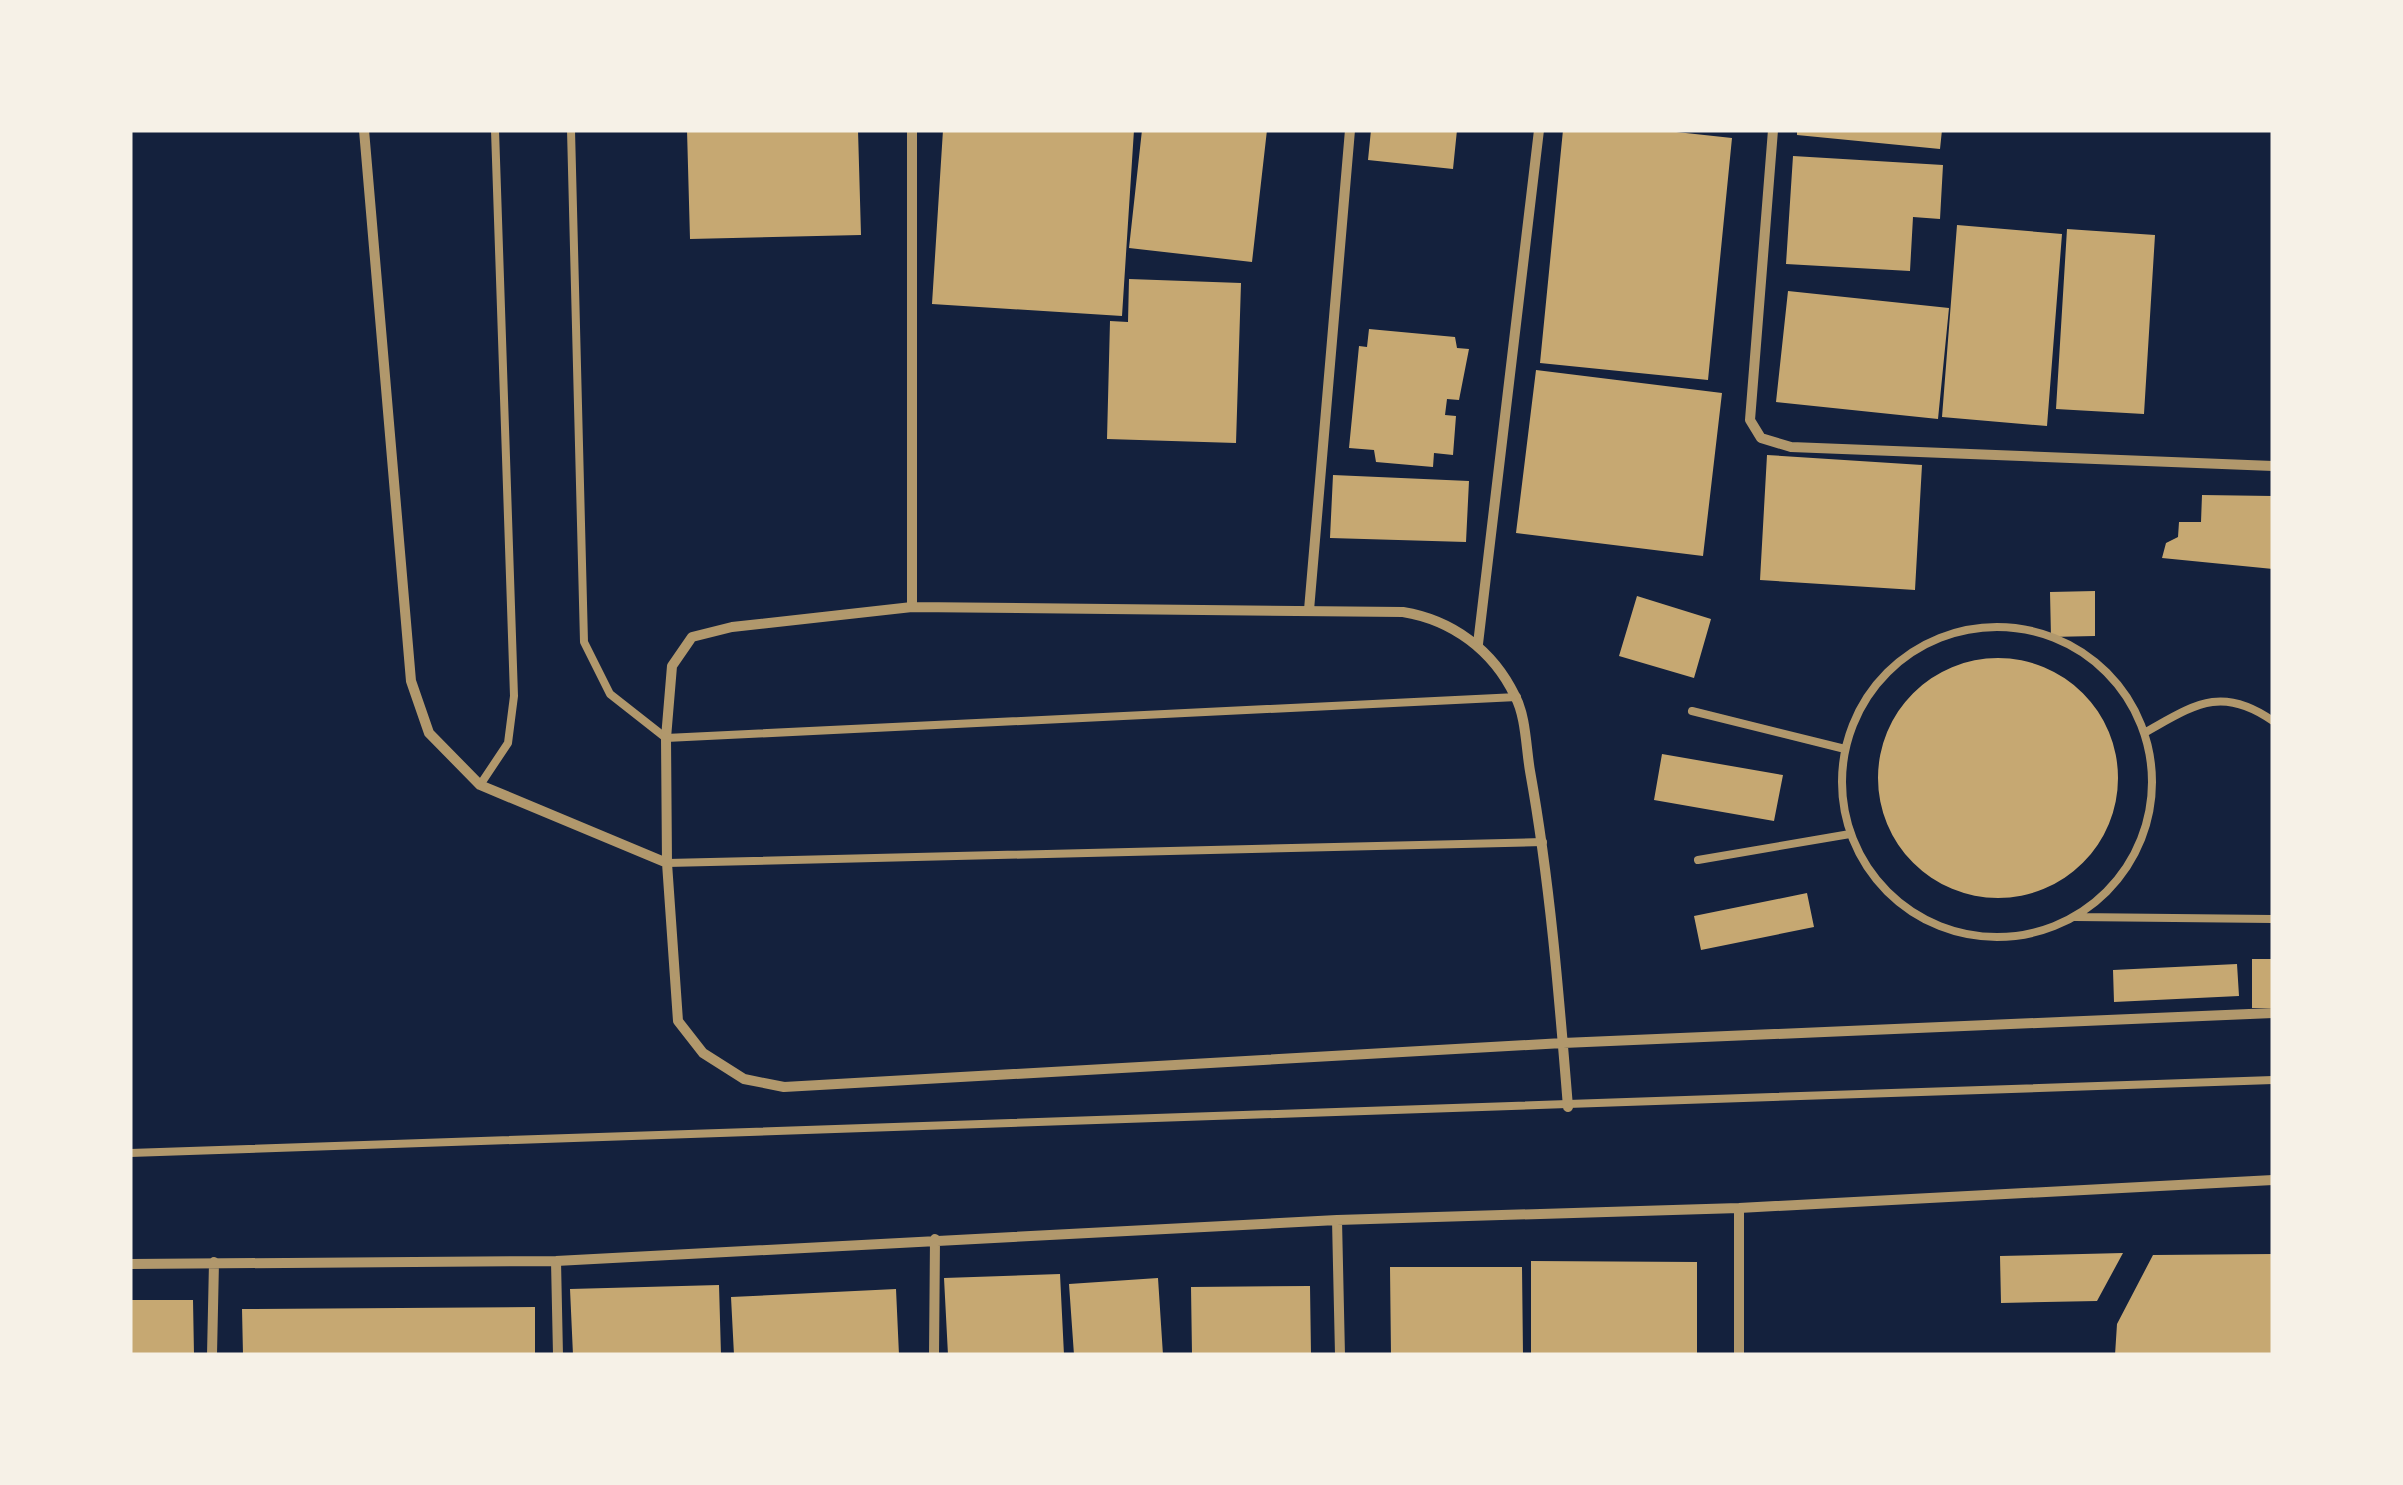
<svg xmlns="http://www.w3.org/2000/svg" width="2403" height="1485" viewBox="0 0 2403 1485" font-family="'Asap Condensed',sans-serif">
<rect width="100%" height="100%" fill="#14213d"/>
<path fill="#c6a872" d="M687 130H858L861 235 690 239Z
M943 130H1134L1122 316 932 304Z
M1142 130H1267L1252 262 1129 248Z
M1371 130H1457L1453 169 1368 160Z
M1563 130H1658L1732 138 1708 380 1540 363Z
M1797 130H1942L1940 149 1797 135Z
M1793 156 1943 165 1940 219 1913 217 1910 271 1786 264Z
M1957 225 2062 234 2047 426 1942 417Z
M2067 229 2155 235 2144 414 2056 409Z
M1129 279 1241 283 1236 443 1107 439 1110 321 1128 322Z
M1788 291 1949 308 1938 419 1776 402Z
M1369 329 1455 337 1457 348 1469 349 1459 400 1447 399 1445 415 1456 416 1453 455 1434 453 1433 467 1376 462 1374 450 1349 448 1359 346 1367 347Z
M1536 370 1722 393 1703 556 1516 533Z
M1767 455 1922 465 1915 590 1760 580Z
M1333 475 1469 481 1466 542 1330 538Z
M2202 495 2273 496V569L2162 558 2166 543 2178 537 2179 522H2201Z
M2095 591V636L2051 637 2050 592Z
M1637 596 1711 619 1694 678 1619 656Z
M1878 778a120 120 0 1 1 240 0a120 120 0 1 1-240 0Z
M1662 754 1783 775 1774 821 1654 800Z
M1807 893 1814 927 1701 950 1694 916Z
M2252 959H2273V1008H2252Z
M2237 964 2239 996 2114 1002 2113 970Z
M2123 1253 2097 1301 2001 1303 2000 1256Z
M2273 1254V1355H2115L2117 1324 2153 1255Z
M1531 1261 1697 1262V1355H1531Z
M1390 1267H1522L1523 1355H1391Z
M1060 1274 1064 1355H948L944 1278Z
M1158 1278 1163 1355H1074L1069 1284Z
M719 1285 721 1355H573L570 1289Z
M1310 1286 1311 1355H1192L1191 1287Z
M896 1289 899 1355H734L731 1297Z
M130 1300H193L194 1355H130Z
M535 1307V1355H243L242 1309Z"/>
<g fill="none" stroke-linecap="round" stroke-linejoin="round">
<path stroke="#b1986c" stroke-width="8" d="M571 130 584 642 610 694 666 738 1517 697
M1842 782a155 155 0 1 1 310 0a155 155 0 1 1-310 0Z
M1692 711 1845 749
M2144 733C2193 706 2220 684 2273 721
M480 785 508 743 514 696 495 130
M1698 860 1850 834
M667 863 1543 842
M2075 917 2273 919
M130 1153 2273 1080"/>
<path stroke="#b1986c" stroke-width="10" d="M364 130 411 681 429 733 480 785 667 863
M1773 130 1750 420 1761 438 1791 447 2273 466
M912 607V130
M1309 610 1350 130
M1478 644 1539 130
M1568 1107C1559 995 1550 882 1530 771 1526 748 1526 716 1515 696 1493 650 1452 620 1403 612L912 607 732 627 692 637 672 666 666 738 667 863 678 1021 703 1053 744 1079 784 1087 1563 1043 2273 1013
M1739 1208V1355
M1337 1220 1340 1355
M556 1261 558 1355
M130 1264 556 1261 1337 1220 1739 1208 2273 1180
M212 1355 214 1262
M934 1355 935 1239"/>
</g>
<rect width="2403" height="1485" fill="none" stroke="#f6f1e7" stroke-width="265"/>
</svg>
